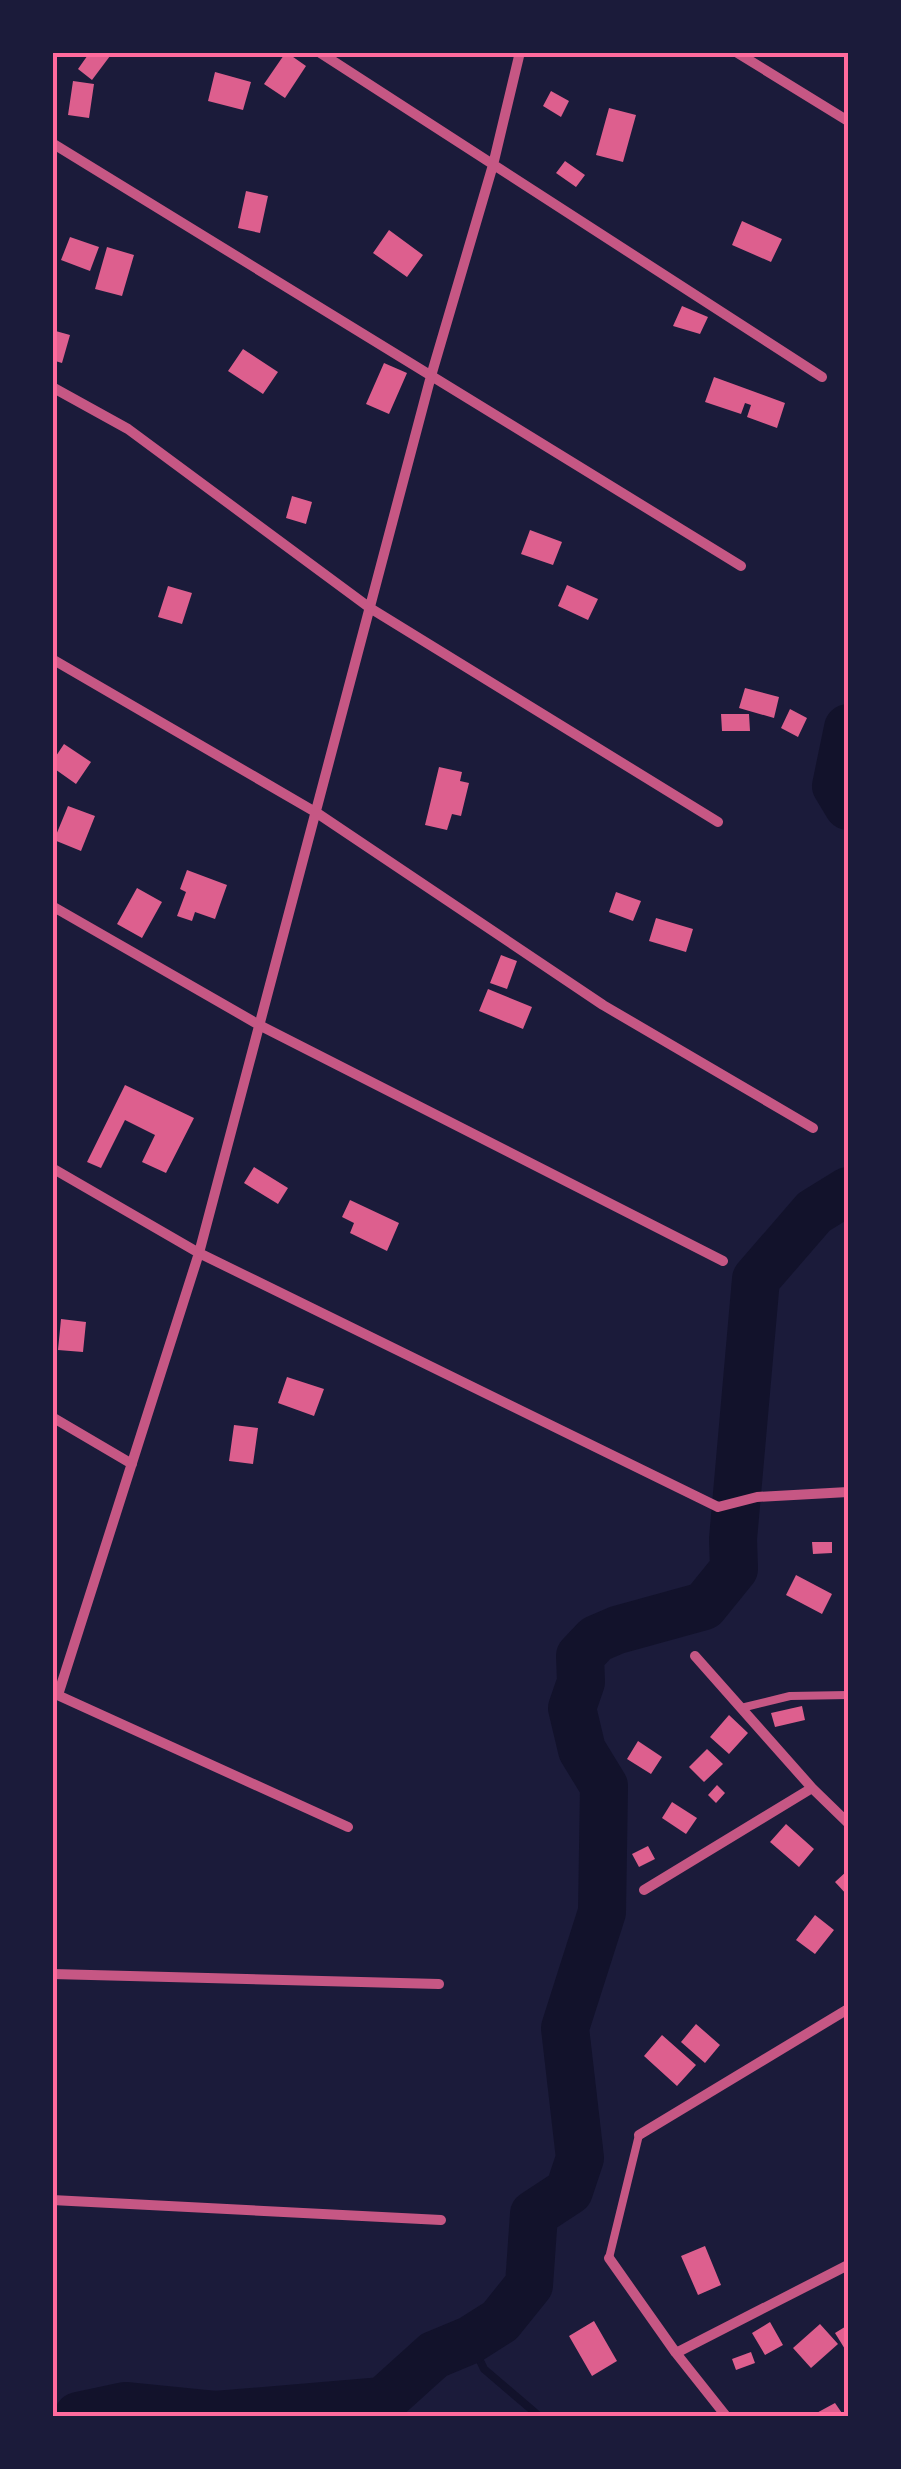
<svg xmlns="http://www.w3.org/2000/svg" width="901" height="2469" viewBox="0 0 901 2469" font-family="Jost,sans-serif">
<rect width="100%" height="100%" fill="#1b1b3a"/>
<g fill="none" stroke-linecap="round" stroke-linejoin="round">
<path stroke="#12122b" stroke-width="8" d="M470 2340 484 2369 539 2416"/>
<path stroke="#12122b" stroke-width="48" d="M848 728 836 786 848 806
M78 2416 125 2406 215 2415 383 2401 434 2355 470 2340 500 2321 529 2285 534 2214 569 2191 580 2158 565 2028 602 1912 604 1786 582 1750 572 1708 581 1682 580 1656 596 1639 617 1630 704 1606 734 1569 733 1539 756 1279 814 1212 848 1191"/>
</g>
<path fill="#dd5f8e" d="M90 52H113L92 80 78 69Z
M286 52 306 66 285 98 264 84Z
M215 72 251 82 243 110 208 101Z
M73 81 94 84 89 118 68 115Z
M551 91 569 101 561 117 543 106Z
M609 108 636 115 623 162 596 155Z
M565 161 585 175 576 187 556 173Z
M246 191 268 196 260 233 238 228Z
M742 221 782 239 771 262 732 245Z
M389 230 423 255 407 277 373 253Z
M70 237 99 247 90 271 61 260Z
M107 247 134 255 122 296 95 289Z
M682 306 708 317 700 334 673 326Z
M52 330 70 335 62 363 52 360Z
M243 349 278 372 263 394 228 371Z
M384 363 407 373 389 414 366 404Z
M714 377 785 403 777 428 747 417 751 405 745 403 741 414 705 402Z
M292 496 312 502 306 524 286 518Z
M530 530 562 542 553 565 521 554Z
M567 585 598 599 588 620 558 606Z
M168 586 192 593 182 624 158 617Z
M745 688 779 697 774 718 739 708Z
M790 709 807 718 798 737 781 728Z
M721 714H749L750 731H722Z
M64 744 91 762 76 784 52 767V762Z
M439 767 462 772 460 781 469 783 461 816 452 814 447 830 425 825Z
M68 806 95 816 81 851 54 840Z
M187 870 227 885 215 919 195 912 192 921 177 916 186 892 180 889Z
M137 888 162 902 142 938 117 924Z
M616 892 641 901 633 921 609 912Z
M656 918 693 929 686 952 649 941Z
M501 955 517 961 507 989 490 983Z
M488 989 532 1007 523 1029 479 1011Z
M125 1085 194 1118 166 1173 142 1162 155 1135 125 1120 101 1168 87 1162Z
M254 1167 288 1188 278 1204 244 1183Z
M350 1200 399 1223 387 1251 350 1233 354 1223 342 1217Z
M61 1319 86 1322 83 1352 58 1350Z
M287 1377 324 1389 314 1416 278 1403Z
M234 1425 258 1428 253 1464 229 1461Z
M812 1542H832V1553L813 1554Z
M796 1575 832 1594 822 1614 786 1595Z
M802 1706 805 1720 775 1727 771 1713Z
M729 1715 748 1733 729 1754 710 1737Z
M638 1741 662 1757 651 1774 627 1759Z
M707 1749 723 1764 704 1782 689 1767Z
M717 1785 725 1793 716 1803 708 1795Z
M672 1802 697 1818 686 1834 662 1818Z
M786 1824 814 1849 799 1867 770 1842Z
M648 1846 655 1859 639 1867 632 1854Z
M848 1870V1896L835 1882Z
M815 1915 834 1930 815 1954 796 1940Z
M696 2024 720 2045 705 2063 681 2042Z
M662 2035 696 2065 677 2086 644 2056Z
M705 2246 721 2285 698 2295 681 2256Z
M594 2321 617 2361 592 2376 569 2336Z
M770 2322 783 2345 765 2355 752 2333Z
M820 2324 838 2344 811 2368 793 2348Z
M848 2325V2354L835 2333Z
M751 2352 755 2363 736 2370 732 2359Z
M835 2403 844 2416H811Z"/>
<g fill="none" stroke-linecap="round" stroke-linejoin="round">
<path stroke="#c65784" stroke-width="8" d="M741 1708 790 1696 848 1695
M609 2258 639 2135"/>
<path stroke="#c65784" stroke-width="10" d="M319 52 822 377
M736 52 848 121
M52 143 741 566
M52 387 128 429 370 608 718 822
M52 659 317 813 603 1005 813 1128
M52 906 261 1026 723 1261
M52 1168 199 1253 718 1507 757 1497 848 1492
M52 1417 132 1464
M695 1656 812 1788 848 1823
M53 1693 348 1827
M58 1695 199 1253 431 376 493 165 520 52
M644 1890 812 1788
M52 1974 439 1984
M639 2135 848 2009
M52 2200 441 2220
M609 2258 676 2353 726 2416
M676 2353 848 2265"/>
</g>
<rect width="901" height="2469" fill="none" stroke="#1b1b3a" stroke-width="110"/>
<rect x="55" y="55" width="791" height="2359" fill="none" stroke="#ff6b9d" stroke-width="4"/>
</svg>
